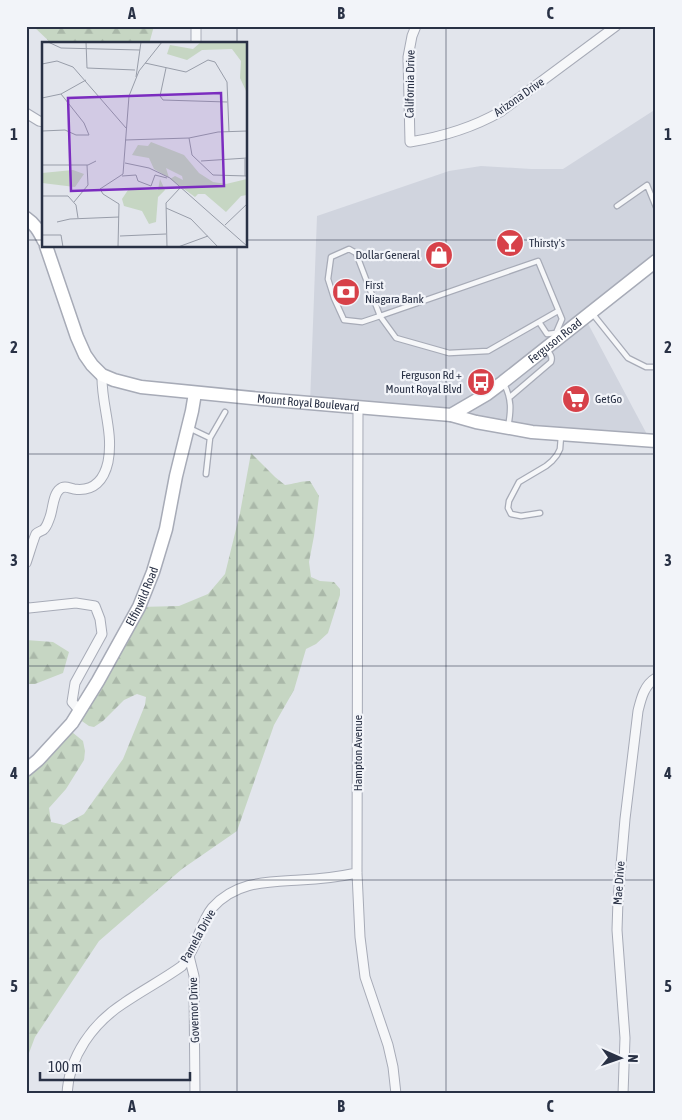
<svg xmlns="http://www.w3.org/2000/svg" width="682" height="1120" viewBox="0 0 682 1120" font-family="'Asap Condensed',sans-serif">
<defs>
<pattern id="forest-firs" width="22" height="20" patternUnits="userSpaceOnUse" patternTransform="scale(1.25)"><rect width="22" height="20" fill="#c6d6c3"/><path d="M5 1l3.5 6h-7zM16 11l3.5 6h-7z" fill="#aab8a9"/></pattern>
</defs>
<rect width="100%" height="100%" fill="#e2e5ec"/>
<path fill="#d0d4de" d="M656 109V261L585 318 650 440 476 422 310 404 317 216 449 171 481 166 531 169H563Z"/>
<path fill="url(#forest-firs)" d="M33 26H154L149 44H52Z
M251 453 275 477 285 485C294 484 300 481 310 481L319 496 314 536 309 562 311 577 320 581 334 582 340 589V595L328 633 316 644 306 649 294 690 274 725 237 831 182 869 99 941 35 1037 26 1061V770L67 728 83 741 85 751 84 760 66 789 49 808 51 822 64 825 84 814 123 759 145 705 146 697 137 694 124 700 103 721 94 727 89 726 76 717 139 607 179 606 208 594 225 574 240 513Z
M26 640 53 642 69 652 63 673 35 684H26Z"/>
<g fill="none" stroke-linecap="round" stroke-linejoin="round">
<g stroke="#a7abb7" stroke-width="7">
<path id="lane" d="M617 206 647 185 656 207
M349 249 356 253 380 316 362 322 344 320 334 298 328 279 331 257Z
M558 311 488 351 449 353 396 338 380 316 538 261 562 319 556 333 558 334
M592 313 628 358 646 367H656
M539 322 547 334 556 333
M504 384C512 399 511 411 508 427
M510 397 551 362C553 357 550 354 547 349
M189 428 210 438 225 412
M206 474 210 438
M540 513 521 516 511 514 508 508 509 501 519 482 546 466 552 461 557 455 560 449 561 436"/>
</g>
<g stroke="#a7abb7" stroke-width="11">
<path id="street" d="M416 26 412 36 408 57 410 142C441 137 472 128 500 112L616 26
M196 44V26
M26 113 39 121 44 122
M358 408 357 873 360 937 365 977 388 1045 393 1067 396 1094
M26 563C28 558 34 537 36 534 38 532 41 531 43 530 47 527 48 522 50 517 53 509 53 494 60 489 64 485 69 488 74 489 94 492 104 480 108 462 114 432 101 404 102 375
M26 607 29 608 76 603 95 606 100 619 102 634 75 683 72 702 80 711
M189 956 194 976V989L195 1094
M67 1094C69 1056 93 1023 124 1003 143 990 164 979 182 966 187 959 191 953 194 946 200 933 203 919 212 908 236 881 267 882 300 880 320 879 338 877 357 873
M623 1094 625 1038 617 930 618 900 625 819 638 711C641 699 644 685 656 678"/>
</g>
<g stroke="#a7abb7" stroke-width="15">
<g id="secondary">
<path d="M26 218C35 224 39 231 44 241"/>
<path id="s1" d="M46 246 77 337 85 355 92 365 102 375 114 380 141 387 262 399 451 415 476 422 532 432 656 441"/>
<path id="s2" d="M451 415 487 394 503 382 656 261"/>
<path id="s3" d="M26 770 38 760 72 723 98 681 139 607 153 572 166 529 176 476 192 411 195 393"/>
</g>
</g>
<use href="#lane" stroke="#f6f7f9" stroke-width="4.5"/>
<use href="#street" stroke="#f6f7f9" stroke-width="9"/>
<use href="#secondary" stroke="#fff" stroke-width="12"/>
</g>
<path fill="none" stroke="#293145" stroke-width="1" stroke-opacity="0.55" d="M237 26V44M446 26V1094M26 240H44M246 240H656M237 246V1094M26 454H656M26 666H656M26 880H656"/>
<defs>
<g id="bar-disc" transform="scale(1.4375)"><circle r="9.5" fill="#d74149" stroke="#f2f4f9"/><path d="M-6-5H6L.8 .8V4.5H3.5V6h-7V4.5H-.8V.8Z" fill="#fff"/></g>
<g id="shop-disc" transform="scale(1.4375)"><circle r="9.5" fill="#d74149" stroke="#f2f4f9"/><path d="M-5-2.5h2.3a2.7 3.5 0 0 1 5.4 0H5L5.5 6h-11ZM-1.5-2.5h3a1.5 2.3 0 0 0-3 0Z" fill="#fff"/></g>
<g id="bank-disc" transform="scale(1.4375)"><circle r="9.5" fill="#d74149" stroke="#f2f4f9"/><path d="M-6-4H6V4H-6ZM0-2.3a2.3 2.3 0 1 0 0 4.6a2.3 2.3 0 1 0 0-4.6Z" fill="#fff"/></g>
<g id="bus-disc" transform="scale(1.4375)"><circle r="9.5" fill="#d74149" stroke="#f2f4f9"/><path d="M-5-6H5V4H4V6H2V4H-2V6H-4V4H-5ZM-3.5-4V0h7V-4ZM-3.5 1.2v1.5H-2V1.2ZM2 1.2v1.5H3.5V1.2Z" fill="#fff"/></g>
<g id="supermarket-disc" transform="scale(1.4375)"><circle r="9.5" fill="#d74149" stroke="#f2f4f9"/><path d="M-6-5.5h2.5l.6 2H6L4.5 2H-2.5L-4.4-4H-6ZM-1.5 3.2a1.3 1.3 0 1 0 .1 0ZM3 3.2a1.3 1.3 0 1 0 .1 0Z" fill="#fff"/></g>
</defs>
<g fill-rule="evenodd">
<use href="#bar-disc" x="510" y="243"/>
<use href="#shop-disc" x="439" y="255"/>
<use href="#bank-disc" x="346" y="292"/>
<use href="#bus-disc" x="481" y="382"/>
<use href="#supermarket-disc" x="576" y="399"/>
</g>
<g text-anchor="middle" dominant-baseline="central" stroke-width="4.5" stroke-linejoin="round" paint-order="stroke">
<g font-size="12" fill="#293145" stroke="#f2f4f9">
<text transform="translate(410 84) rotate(-89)">California Drive</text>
<text transform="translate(519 97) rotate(-35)">Arizona Drive</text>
<text stroke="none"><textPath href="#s2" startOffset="128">Ferguson Road</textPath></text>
<text stroke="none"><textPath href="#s1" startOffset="351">Mount Royal Boulevard</textPath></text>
<text stroke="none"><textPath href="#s3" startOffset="211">Elfinwild Road</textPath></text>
<text transform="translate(358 753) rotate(-90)">Hampton Avenue</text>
<text transform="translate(619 883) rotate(-86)">Mae Drive</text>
<text transform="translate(198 936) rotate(-61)">Pamela Drive</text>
<text transform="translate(194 1010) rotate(-92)">Governor Drive</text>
</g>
<g font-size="12" fill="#293145" stroke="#f2f4f9" text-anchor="start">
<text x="529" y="243">Thirsty's</text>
<text x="420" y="255" text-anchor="end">Dollar General</text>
<text x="365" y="285">First<tspan x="365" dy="14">Niagara Bank</tspan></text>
<text x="462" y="375" text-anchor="end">Ferguson Rd +<tspan x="462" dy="14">Mount Royal Blvd</tspan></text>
<text x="595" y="399">GetGo</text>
</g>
</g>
<g transform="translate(42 42)">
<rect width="205" height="205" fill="#e2e5ec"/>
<path d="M159 0H205V51L198 36 199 19 190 7 160 8 145 18 125 12 128 3 151 7ZM109 100 142 113 157 131 171 140 184 142 205 137V153L199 154 184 170 163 152H156L153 155 128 137 133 134 141 138 140 134 124 126 127 136 112 127 107 116 90 113 96 103 106 104ZM31 128 42 132 33 145 0 141V131ZM118 137 123 148 116 155 114 180 107 182 100 169 82 164 80 157 86 148H116Z" fill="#c6d6c3"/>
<path fill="none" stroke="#989da9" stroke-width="1" d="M6 0 19 6 98 8M44 0 45 26 93 28M103 21 144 30 166 18 173 20 185 40 187 90M0 22 15 19 31 25 84 86M124 26 118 54 121 58 185 60M94 35 99 0M0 56 19 52 44 38M0 89 23 88 34 93H47L42 81 19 52M147 96 150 113 171 133 205 134M83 98 147 96 176 90 205 89M203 117V134M159 119 205 116M83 121 107 126 128 136 205 204M0 123H46L54 119M80 134 94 133 96 139 109 144 113 133 125 136M0 154H26L34 163 36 176M32 160 46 143 45 123M124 166 149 177 176 205M15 180 28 177 77 175M183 183 205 162M0 193H19L21 205M78 194 124 192M76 205 77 162 61 152 58 147 81 132 87 54 97 29 120 0M125 205 124 161 138 146M136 205 166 194"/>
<path fill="#7b2cbf" fill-opacity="0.15" stroke="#7b2cbf" stroke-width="2.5" d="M179 51 182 144 29 149 26 56Z"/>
<rect width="205" height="205" fill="none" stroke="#293145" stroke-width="2.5"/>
</g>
<rect width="682" height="1120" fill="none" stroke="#f2f4f9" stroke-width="55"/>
<g transform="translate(620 1058) rotate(92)" stroke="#f2f4f9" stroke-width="4" paint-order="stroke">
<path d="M0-4L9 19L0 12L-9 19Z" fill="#293145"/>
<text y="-8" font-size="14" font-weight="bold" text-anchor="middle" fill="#293145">N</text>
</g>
<path d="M40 1072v8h150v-8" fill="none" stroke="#293145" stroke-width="2.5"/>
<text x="48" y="1072" font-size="15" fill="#293145" stroke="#f2f4f9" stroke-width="4" paint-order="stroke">100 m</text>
<rect x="28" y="28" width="626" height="1064" fill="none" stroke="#293145" stroke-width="2"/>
<g font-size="16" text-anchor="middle" font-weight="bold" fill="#293145">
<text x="132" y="19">A</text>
<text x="341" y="19">B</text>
<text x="550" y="19">C</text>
<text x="14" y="140">1</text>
<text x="668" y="140">1</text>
<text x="14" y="353">2</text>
<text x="668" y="353">2</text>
<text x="14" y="566">3</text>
<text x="668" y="566">3</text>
<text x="14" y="779">4</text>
<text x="668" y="779">4</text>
<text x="14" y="992">5</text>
<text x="668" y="992">5</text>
<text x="132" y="1112">A</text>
<text x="341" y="1112">B</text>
<text x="550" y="1112">C</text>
</g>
</svg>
